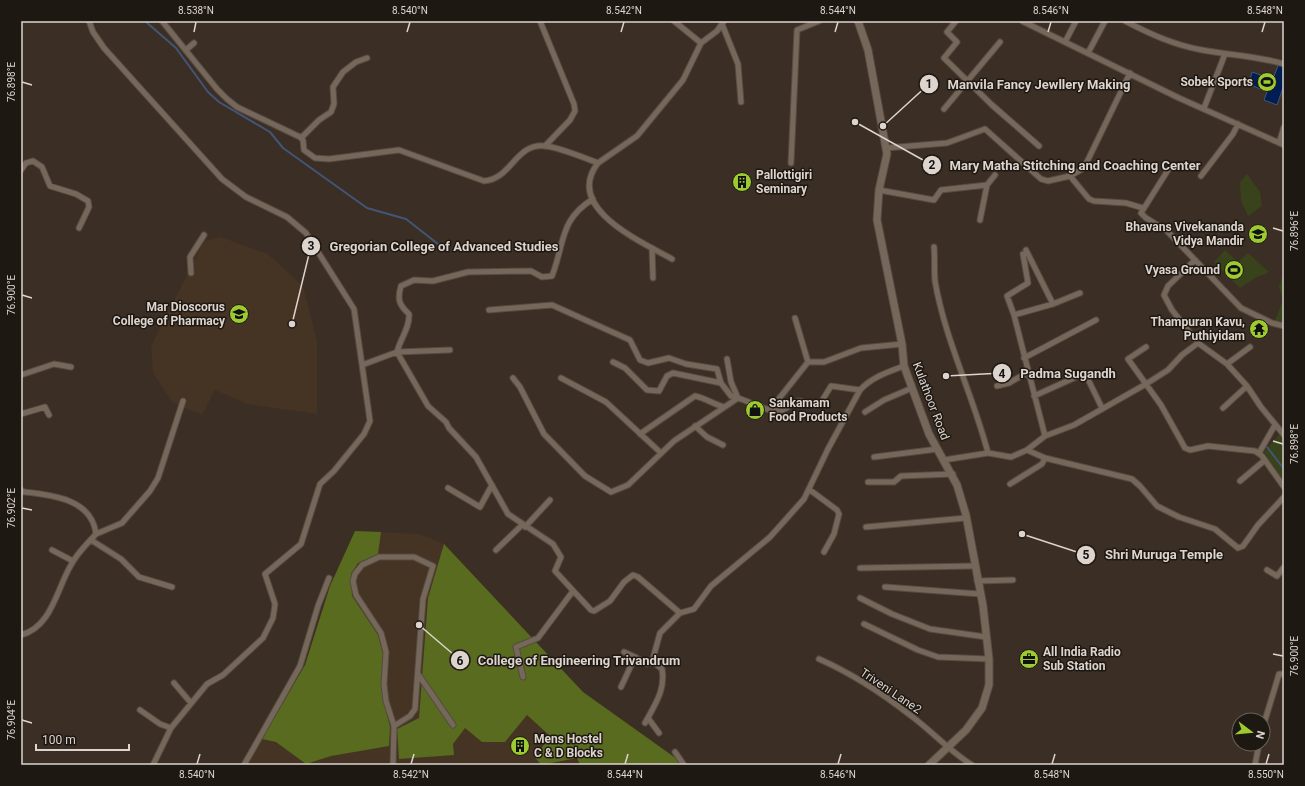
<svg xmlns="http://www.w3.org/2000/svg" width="1305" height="786" viewBox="0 0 1305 786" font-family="Roboto,sans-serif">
<rect width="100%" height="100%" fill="#3b2e24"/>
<path fill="#453323" d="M221 237 268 254 303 286 317 341V414L247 404 215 390 202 415 173 403 153 373 151 346 204 241Z
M355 531 420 534 444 544 583 692 677 759 681 765H247L305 665 330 586Z"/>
<path fill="#38431b" d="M1247 174 1260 192 1262 206 1248 216 1241 201 1240 182Z
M1225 250 1238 262 1248 253 1269 272 1255 278 1240 288 1214 262Z
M1284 270V323L1275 321 1283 300 1279 287Z
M1284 429V482L1264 452Z"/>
<path fill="#586b1e" d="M355 531 381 532 378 554 358 563 351 574 352 596 378 635 383 654 381 683 384 702 390 727 389 746 331 756 306 764 276 742 262 739 305 665 330 586Z
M444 544 583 692 677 759 681 765H580L577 758 541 765 535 757 550 736 527 715 505 742H482L465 728 453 744 454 755 399 759 397 729 419 718 428 598Z"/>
<path fill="#001e53" stroke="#425578" d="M1279 63 1284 65V85L1277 105 1264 100 1267 92 1249 84 1252 72 1273 79Z"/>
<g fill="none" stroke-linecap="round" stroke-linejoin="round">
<path stroke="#425578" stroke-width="2" d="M145 21 176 48 208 92 219 102 270 132 283 148 367 208 406 219 438 244
M1267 447 1284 469"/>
<g stroke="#564b42" stroke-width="7">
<path id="minor" d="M89 21 93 32 104 48 222 179 246 197 287 217 306 233 354 309 362 365
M162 21 217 89 227 99 237 107 300 137 303 140 304 150 315 158 329 159 399 150 484 181C512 179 515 143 545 146 558 147 585 158 598 163
M540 21 574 104 575 111 570 120 545 146
M674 21 701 43
M956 21 947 32 957 42 944 58 992 105 1039 146
M1022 21 1179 98 1284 145
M1125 21C1150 34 1174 45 1202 50 1229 55 1258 56 1284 64
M722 24 738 64 741 102
M1065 42 1076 21
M186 50 194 43
M1088 53 1105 21
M1204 108 1225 54
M944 109 1000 42
M301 138 319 120 331 112 334 104 333 87 343 72 356 62 367 58
M1279 143 1284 127
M886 148 947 143 985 129 1041 179 1048 181 1070 176 1084 168 1130 73
M791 163 797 30 819 21
M21 170 26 163 33 161 42 167 50 186 76 194 88 201 89 207 79 228
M1168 170 1141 213 1146 218 1167 231 1195 260 1168 286 1164 295 1172 310 1198 343
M1070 176 1089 199 1094 201 1126 203 1143 208
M1201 176 1233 134 1238 124
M879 190 934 200 941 190 987 185 995 175
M593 199C559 220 565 243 552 276L542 277 531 271 468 272 433 281 414 280 401 286C397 299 399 305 409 314 410 328 400 339 397 352L428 406 446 422 449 428 476 457 508 514 553 544 561 557 555 571 591 610 594 611 610 601 624 582 633 575 638 577 680 613 694 609 711 586 770 537 804 499 828 449 860 390
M980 220 987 185
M934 247C935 258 934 270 935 281 945 340 973 395 988 453
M652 248 653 278
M1026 250 1053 304
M672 259C642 242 563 208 598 163L637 136 683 80 701 43 717 31 724 21
M1195 260 1241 308 1272 323 1284 326
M191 273 190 257 204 235
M489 310 552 305 630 340 640 360 648 363 669 358 686 364 717 369 721 383
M1014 315 1007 296 1028 283 1023 254
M795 318 808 362H824L861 348 902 344
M1146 347 1128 359 1161 405 1185 448 1190 450 1208 446 1255 451 1262 456 1284 487
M1024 358 1096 320
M727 359 731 382 738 398
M613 362 625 368 647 390 659 391 667 376 673 373 721 383 731 396 738 398
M1227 364 1250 347
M21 375 54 364 71 367
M513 378 520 387 544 434 585 476 611 492 628 485 674 441 738 398C751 402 763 410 776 411 789 411 790 402 798 401 803 400 811 404 816 405L820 404 831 386 860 390C872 377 888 372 904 366
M561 378 606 402 661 453
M997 386 1009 383 1028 372
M1034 396 1085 373 1102 408
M1223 408 1247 386
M770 410 808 362
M865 412 884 400 912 388
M21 414 45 407 49 415
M695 426 707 437 723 445
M640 434 695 396C705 398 713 404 724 407
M1045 436 1014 315 1053 304 1080 293
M1027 450 1045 458 1132 479 1140 486 1157 506 1179 517 1215 529 1238 548 1243 546 1258 525 1284 497
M1259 453 1275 425
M874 457 938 449
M944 460 988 453 1011 457 1027 450 1045 436 1074 425 1146 384 1168 370 1182 355 1198 343 1227 364 1247 386 1261 407 1284 435
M1240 481 1265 460
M868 482H894L901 476 953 474
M1010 484 1042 464 1045 458
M448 488 480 507 492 485
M21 490 24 492C52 495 92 499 96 534 87 544 77 553 71 565 57 588 52 627 21 635
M810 490 837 510 839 514 834 534 824 552
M525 527 550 500
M866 527 966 518
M96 534 122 523 150 491 158 478 183 401
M91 540 121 559 139 577 172 587
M52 550 73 561
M496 550 522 525
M860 568 974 566
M1267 570 1277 576 1284 567
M977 581 1013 580
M885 587 980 594
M860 598 892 614 930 629 986 637
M864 624 918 650 938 657 989 659
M624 652 635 657
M819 659C851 673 883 694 910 715 932 731 949 751 972 765
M418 674 453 725
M523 677 516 647 538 638 573 591
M174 683 191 703
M621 687 635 657 647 664 652 662 660 633 680 613
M140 710 160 724 171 728
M648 718 659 733
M645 723C654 706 666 690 662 669L652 661
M1263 727 1279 674H1284
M675 752 684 765
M153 765 171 728 207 684 223 675 263 638 273 618 275 604 265 574 301 544 320 484 334 471 364 434 370 421 362 365 397 352 450 350
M244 765 300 666 318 606 329 578
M393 765 394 726 386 701 384 684 386 652 381 633 356 595 353 581 355 574 362 565 379 557H414L433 566 423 599 415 709 410 716 394 726
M1255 765 1259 744"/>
</g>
<g stroke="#564b42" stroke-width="9">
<path id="secondary" d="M858 21 868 50 887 154 879 190 877 220 902 344 904 366 929 434 957 485 966 515 983 606 989 659V685L982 708 966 730 929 765"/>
</g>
<use href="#minor" stroke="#76675b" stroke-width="5"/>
<use href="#secondary" stroke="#76675b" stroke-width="7"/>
</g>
<path fill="none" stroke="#ddd4ce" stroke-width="1.5" d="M194 32 196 22M407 32 410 22M621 32 624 22M835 32 838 22M1048 32 1051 22M1262 32 1265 22M22 82 32 85M1273 228 1283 231M22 295 32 298M1273 441 1283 444M22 508 32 510M1273 654 1283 656M22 720 32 723M197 764 200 754M411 764 414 754M625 764 628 754M838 764 841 754M1052 764 1055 754M1266 764 1269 754"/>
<defs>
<g id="stadium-disc" transform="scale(1)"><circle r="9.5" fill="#9dca30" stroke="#1e1813"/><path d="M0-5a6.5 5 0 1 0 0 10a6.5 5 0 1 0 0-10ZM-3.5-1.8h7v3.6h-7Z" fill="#111"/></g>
<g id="building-disc" transform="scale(1)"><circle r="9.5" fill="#9dca30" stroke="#1e1813"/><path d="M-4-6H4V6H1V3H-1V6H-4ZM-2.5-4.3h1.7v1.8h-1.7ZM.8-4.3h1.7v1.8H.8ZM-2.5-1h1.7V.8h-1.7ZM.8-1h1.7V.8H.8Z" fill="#111"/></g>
<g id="school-disc" transform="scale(1)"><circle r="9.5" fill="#9dca30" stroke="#1e1813"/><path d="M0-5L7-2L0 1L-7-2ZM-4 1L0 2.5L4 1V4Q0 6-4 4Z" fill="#111"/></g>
<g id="university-disc" transform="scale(1)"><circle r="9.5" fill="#9dca30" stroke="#1e1813"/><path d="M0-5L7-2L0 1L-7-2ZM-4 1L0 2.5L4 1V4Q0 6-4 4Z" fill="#111"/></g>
<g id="temple-disc" transform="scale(1)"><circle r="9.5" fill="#9dca30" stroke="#1e1813"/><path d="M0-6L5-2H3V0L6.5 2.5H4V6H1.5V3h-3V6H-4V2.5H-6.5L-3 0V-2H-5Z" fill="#111"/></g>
<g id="shop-disc" transform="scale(1)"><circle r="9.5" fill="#9dca30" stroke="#1e1813"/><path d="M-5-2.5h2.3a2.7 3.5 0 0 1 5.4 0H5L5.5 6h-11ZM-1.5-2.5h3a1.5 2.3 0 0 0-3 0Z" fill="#111"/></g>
<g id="office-disc" transform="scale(1)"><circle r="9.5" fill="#9dca30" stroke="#1e1813"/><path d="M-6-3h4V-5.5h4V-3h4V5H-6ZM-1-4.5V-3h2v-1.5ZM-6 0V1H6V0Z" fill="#111"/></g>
</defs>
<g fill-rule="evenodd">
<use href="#stadium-disc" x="1267" y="82"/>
<use href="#building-disc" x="742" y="182"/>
<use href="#school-disc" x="1258" y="234"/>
<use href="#stadium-disc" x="1234" y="270"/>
<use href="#university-disc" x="239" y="314"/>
<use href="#temple-disc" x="1259" y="329"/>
<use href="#shop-disc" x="755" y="410"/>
<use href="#office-disc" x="1029" y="659"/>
<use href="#building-disc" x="520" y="746"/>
</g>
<g text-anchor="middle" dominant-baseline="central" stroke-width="3" stroke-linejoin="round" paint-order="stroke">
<g font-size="12" font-weight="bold" fill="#ddd4ce" stroke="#1e1813" text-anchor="end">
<text x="1253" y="82">Sobek Sports</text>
<text x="756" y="175" text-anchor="start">Pallottigiri<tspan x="756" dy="14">Seminary</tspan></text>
<text x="1244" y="227">Bhavans Vivekananda<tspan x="1244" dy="14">Vidya Mandir</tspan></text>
<text x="1220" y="270">Vyasa Ground</text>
<text x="225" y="307">Mar Dioscorus<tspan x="225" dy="14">College of Pharmacy</tspan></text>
<text x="1245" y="322">Thampuran Kavu,<tspan x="1245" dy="14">Puthiyidam</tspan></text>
<text x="769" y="403" text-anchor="start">Sankamam<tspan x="769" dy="14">Food Products</tspan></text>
<text x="1043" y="652" text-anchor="start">All India Radio<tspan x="1043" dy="14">Sub Station</tspan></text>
<text x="534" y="739" text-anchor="start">Mens Hostel<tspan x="534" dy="14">C &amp; D Blocks</tspan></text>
</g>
<g font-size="12" fill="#ddd4ce" stroke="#1e1813">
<text transform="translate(931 401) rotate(69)">Kulathoor Road</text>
<text transform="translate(891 691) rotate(34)">Triveni Lane2</text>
</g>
</g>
<path fill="none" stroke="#ddd4ce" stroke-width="1.5" d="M883 126L929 84M855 122L932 165M292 324L311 246M946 376L1002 373M1022 534L1086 555M419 625L460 660"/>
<g fill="#ddd4ce" stroke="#1e1813" stroke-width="1.5">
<circle cx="883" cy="126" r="4"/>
<circle cx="855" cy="122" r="4"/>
<circle cx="292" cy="324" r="4"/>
<circle cx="946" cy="376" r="4"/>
<circle cx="1022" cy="534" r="4"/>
<circle cx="419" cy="625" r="4"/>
<circle cx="929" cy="84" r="10"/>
<circle cx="932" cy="165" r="10"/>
<circle cx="311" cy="246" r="10"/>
<circle cx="1002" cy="373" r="10"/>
<circle cx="1086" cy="555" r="10"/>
<circle cx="460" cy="660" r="10"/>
</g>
<g font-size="12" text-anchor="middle" font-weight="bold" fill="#111">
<text x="929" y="88">1</text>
<text x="932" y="169">2</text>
<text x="311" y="250">3</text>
<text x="1002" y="378">4</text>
<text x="1086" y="559">5</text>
<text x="460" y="665">6</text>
</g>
<g font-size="13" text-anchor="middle" font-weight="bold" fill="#ddd4ce" stroke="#1e1813" stroke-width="3" stroke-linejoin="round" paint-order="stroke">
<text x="1039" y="89">Manvila Fancy Jewllery Making</text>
<text x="1075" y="170">Mary Matha Stitching and Coaching Center</text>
<text x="444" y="251">Gregorian College of Advanced Studies</text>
<text x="1068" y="378">Padma Sugandh</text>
<text x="1164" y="559">Shri Muruga Temple</text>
<text x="579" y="665">College of Engineering Trivandrum</text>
</g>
<rect width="1305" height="786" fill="none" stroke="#1e1813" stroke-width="44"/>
<g transform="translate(1251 732) rotate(106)"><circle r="19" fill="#1e1813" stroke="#6a635e"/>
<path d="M0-3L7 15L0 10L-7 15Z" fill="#9dca30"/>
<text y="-6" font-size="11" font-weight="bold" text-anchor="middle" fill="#ddd4ce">N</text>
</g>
<path d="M36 744v6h93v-6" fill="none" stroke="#ddd4ce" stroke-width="2"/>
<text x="42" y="744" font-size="12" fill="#ddd4ce" stroke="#1e1813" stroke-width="3" paint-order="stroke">100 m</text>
<rect x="22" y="22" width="1261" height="742" fill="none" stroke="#ddd4ce" stroke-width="1.5"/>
<g font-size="10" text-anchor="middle" fill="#ddd4ce">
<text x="196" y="14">8.538°N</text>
<text x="410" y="14">8.540°N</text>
<text x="624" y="14">8.542°N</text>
<text x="838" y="14">8.544°N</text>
<text x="1051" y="14">8.546°N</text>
<text x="1265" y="14">8.548°N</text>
<text transform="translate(11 82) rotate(-90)" y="4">76.898°E</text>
<text transform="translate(1294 231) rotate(-90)" y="4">76.896°E</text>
<text transform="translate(11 295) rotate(-90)" y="4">76.900°E</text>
<text transform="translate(1294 444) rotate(-90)" y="4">76.898°E</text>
<text transform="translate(11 508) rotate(-90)" y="4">76.902°E</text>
<text transform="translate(1294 656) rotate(-90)" y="4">76.900°E</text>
<text transform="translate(11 720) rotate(-90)" y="4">76.904°E</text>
<text x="197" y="778">8.540°N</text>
<text x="411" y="778">8.542°N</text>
<text x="625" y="778">8.544°N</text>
<text x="838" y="778">8.546°N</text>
<text x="1052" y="778">8.548°N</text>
<text x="1266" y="778">8.550°N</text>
</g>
</svg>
